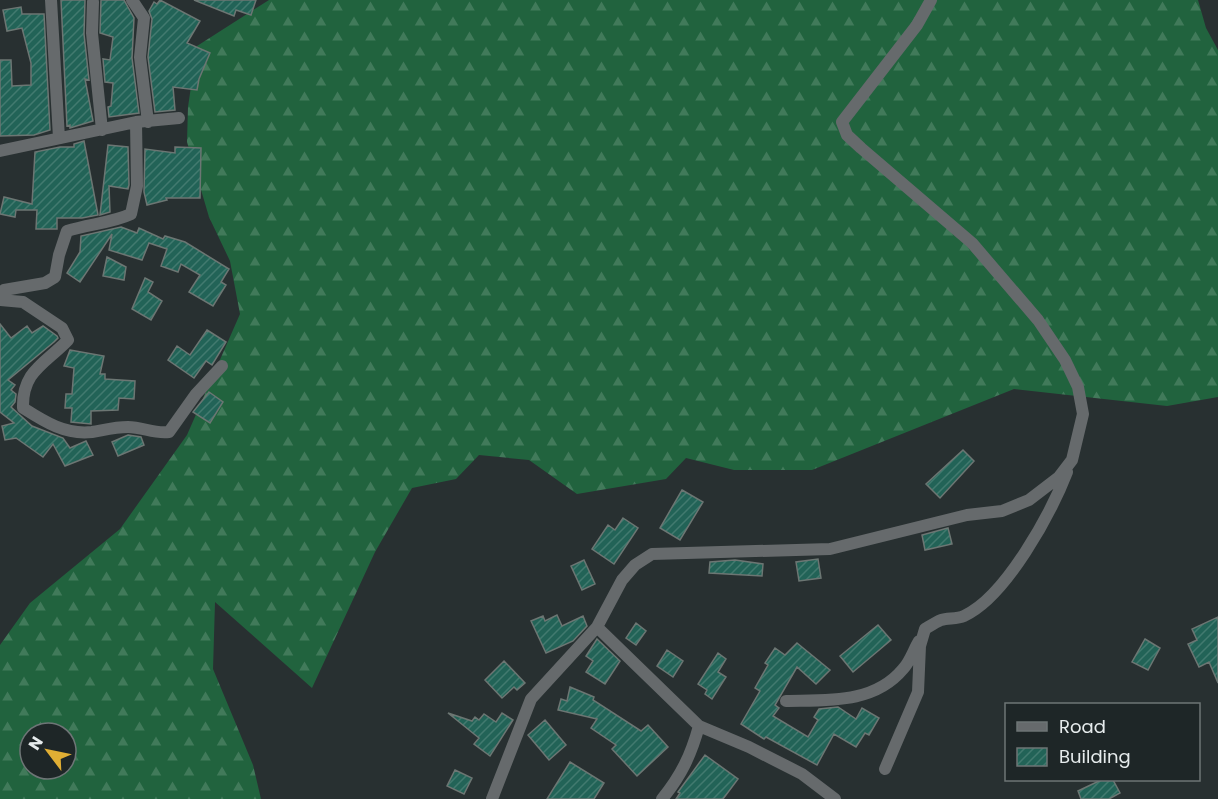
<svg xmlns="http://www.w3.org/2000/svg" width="1218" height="799" viewBox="0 0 1218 799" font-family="Poppins,sans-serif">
<defs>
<pattern id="forest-firs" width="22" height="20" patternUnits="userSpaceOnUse" patternTransform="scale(1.5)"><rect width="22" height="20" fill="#21633e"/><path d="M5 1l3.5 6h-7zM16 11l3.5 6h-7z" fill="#417a5a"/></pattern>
<pattern id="building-hatch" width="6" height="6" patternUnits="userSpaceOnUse" patternTransform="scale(1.5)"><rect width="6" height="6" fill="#226357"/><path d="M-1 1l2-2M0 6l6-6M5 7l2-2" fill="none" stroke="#427a6f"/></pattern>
</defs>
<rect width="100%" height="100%" fill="#283031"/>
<path fill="url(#forest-firs)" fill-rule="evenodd" d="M269 0H1198L1206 28 1218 50V397L1167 406 1014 389 812 470H734L686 458 666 479 577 494 529 460 479 455 456 479 412 488 375 552 312 688 215 602 213 669 253 765 261 799H0V645L30 603 120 529 187 435 240 314 230 261 209 217 187 142 188 107 197 46ZM30 733H66V769H30Z"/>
<path fill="url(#building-hatch)" stroke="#6c7673" stroke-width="1.5" d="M61 0H85L84 34 89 80 85 79 93 121 70 128V125L67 126Z
M101 0H124L134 18 132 58 139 113 109 117 108 107 111 106 113 83 105 82 103 59 110 60 113 37 100 33Z
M160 0 200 21 187 43 210 53 199 79 197 90 173 87 175 110 155 112 148 57 152 19 149 11 154 2 157 4Z
M194 0H256L251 15 236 10 234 16Z
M21 7 22 14H44L50 130 34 135 0 136V60H11L12 86 31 85V63L22 28 7 31 3 10Z
M84 141 98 215 82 218H57V229H36L37 210H16L15 217 0 214 4 197 32 204 35 152 60 147H74V144Z
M108 145 128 147 129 185 128 189 109 186 110 212 100 215Z
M175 147 201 148 200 198H166L167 200 147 205 144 192 145 149 175 153Z
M121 227 137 233 139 228 163 239 165 236 185 242 229 269 221 282 226 285 213 306 189 292 200 275 181 264 178 272 161 266 167 249 149 243 142 260 109 250 112 234 80 282 67 273 80 252 81 236Z
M107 257 126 267 124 280 103 276Z
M145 278 153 282 148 292 162 301 151 320 132 309Z
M0 324 11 338 27 326 32 333 43 326 57 336 58 338 54 342 8 380 15 385 11 390 16 394 15 402 11 407 32 426 63 438 70 448 86 441 93 455 65 466 53 444 43 457 16 438 5 440 2 426 14 423 0 412Z
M207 330 226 342 212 365 206 361 194 378 168 360 177 346 190 355Z
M70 350 104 356 100 374H105V379L135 381 134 399 119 398 118 410 91 411V424L71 422 72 408H65L66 394H72L74 368 64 366Z
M209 392 223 402 210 423 193 412Z
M128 435 141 437 144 445 118 456 112 442Z
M963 450 974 461 940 498 926 484Z
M682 490 703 502 680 540 660 528Z
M623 518 638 528 614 564 592 549 608 525 615 530Z
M948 528 952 544 925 550 922 535Z
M818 559 821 578 799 581 796 562Z
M584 560 595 584 582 590 571 566Z
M735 560 763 564 762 576 709 573 710 562Z
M557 615 562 626 583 616 587 626 573 641 546 653 531 621 543 616 545 621Z
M1218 617V683L1209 662 1199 667 1188 644 1197 640 1192 629Z
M636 623 646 631 636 645 626 638Z
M878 625 891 640 853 672 840 656Z
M597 639 620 661 605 684 586 672 593 661 586 656Z
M1145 639 1160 648 1148 670 1132 662Z
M797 643 830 670 816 684 797 667 775 705 779 708 773 716 808 737 818 720 814 717 819 709 838 707 856 719 862 708 879 718 869 735 865 733 856 747 834 734 817 765 766 737 764 739 741 724 760 691 755 688 768 665 765 663 775 648 785 655Z
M667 650 683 661 673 677 657 666Z
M718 653 726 659 718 672 726 677 712 699 705 694 707 690 698 684Z
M504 661 525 683 517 690 514 687 502 698 485 680Z
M570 687 594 697 593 700 641 731 648 725 668 747 637 776 612 749 616 745 591 728 597 719 558 710 561 699 567 701Z
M448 713 472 721 475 717 479 720 484 714 496 722 502 713 513 720 490 756 474 744 479 738Z
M545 720 566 745 549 760 528 735Z
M705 755 738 779 723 799H676L680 793 678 792Z
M570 762 604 783 594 799H547Z
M455 770 472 778 464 794 447 786Z
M1101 780H1113L1120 793 1109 799H1081L1078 791Z"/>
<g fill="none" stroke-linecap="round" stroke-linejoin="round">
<path stroke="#666a6c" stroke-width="12" d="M51 0 59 138
M132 0 144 18 140 57 148 122
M93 2 92 33 102 130
M0 151 136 122 179 118
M0 294 4 290 45 283 55 277 59 255 67 231C88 224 112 223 131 214L137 186 136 122
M0 300 23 302 62 328 68 340C45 364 22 371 23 408 45 422 65 435 92 432 104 430 115 427 128 427 143 427 154 434 169 432L196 394 222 366
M597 627 699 726 749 747 802 774 835 799
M786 701C827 700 874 704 903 669 910 662 914 649 919 641
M885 769 918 692 920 646 925 629C930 626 936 622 941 620 948 618 957 619 964 616 1006 597 1051 513 1067 472
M492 799 531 699 597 627 622 580 635 565 652 554 830 549 967 515 1002 511 1029 500 1059 477 1072 460 1083 414 1078 387 1065 360 1038 320 972 243 861 148 847 135 842 122 917 25 931 0
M662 799C681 776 691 755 699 726"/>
</g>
<rect x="1005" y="703" width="195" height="78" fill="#1e2627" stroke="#6e7576" stroke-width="1.5"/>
<rect x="1017" y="722" width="30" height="9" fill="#666a6c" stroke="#6e7576" stroke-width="1.5"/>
<text x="1059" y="733" font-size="18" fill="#e6ebec">Road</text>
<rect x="1017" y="748" width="30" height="18" fill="url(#building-hatch)" stroke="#6e7576" stroke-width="1.5"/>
<text x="1059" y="763" font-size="18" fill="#e6ebec">Building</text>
<g transform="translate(48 751) rotate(302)"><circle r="28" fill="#1e2627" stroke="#6e7576" stroke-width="1.5"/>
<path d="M0-4.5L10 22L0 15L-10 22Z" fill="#e1af34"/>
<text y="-9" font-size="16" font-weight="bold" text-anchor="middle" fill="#e6ebec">N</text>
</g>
</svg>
